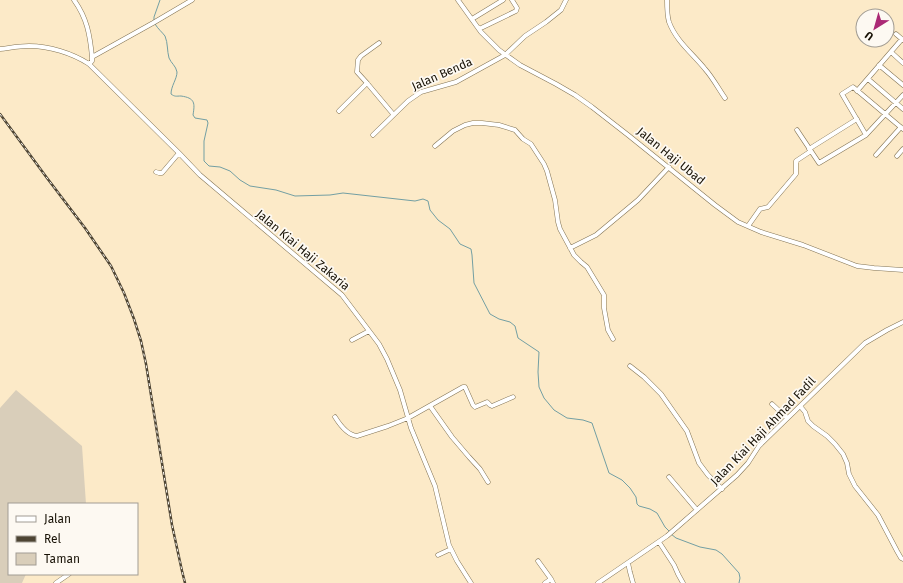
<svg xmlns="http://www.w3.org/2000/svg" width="903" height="583" viewBox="0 0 903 583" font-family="'Fira Sans',sans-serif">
<rect width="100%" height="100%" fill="#fceac8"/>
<path fill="#d9ceba" d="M16 390 82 446 86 504H9V574H26L22 583H0V408Z"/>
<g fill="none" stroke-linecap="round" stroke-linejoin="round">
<path stroke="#739fa3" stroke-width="1" d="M154 21V17L160 0
M155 24C158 29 162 32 165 36 168 43 167 51 169 58 171 63 176 66 177 72 177 79 171 86 171 94 175 97 176 96 181 96 195 98 195 103 193 115L195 118 207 120 208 123 204 141V161L209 166 220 167 230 171 240 180 250 186 276 190 295 196 330 195 343 193 415 201 423 199 428 201 430 210 438 220 450 229 460 244 471 249 472 255 474 283 490 314 499 319 510 322 515 326 518 338 539 352 538 372 539 387 544 398 554 410 567 418 583 420 592 423 609 473 622 480 630 488 636 497 637 504 639 506 650 509 657 513 665 527 669 531
M671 534 676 538 700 547 716 550 722 554 739 573 740 578 739 583"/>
<g stroke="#837455" stroke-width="5">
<path id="minor" d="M74 0C87 18 90 35 92 57V61L89 64
M458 0 481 32 499 50 520 65 556 84 575 95 592 107 628 135 715 205 738 222 761 232 803 245 857 266 874 268 903 270
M667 0C667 7 667 15 669 22 676 41 693 54 705 69 713 78 718 88 725 98
M472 19 503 0
M479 29 516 11 517 8 512 0
M896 34 903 40
M0 49C9 48 19 46 29 46 49 46 72 53 89 64L179 153 200 175 342 295 379 344 387 359 400 390 411 428 435 486 449 545 457 561 471 583
M891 52 903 63
M92 57 153 23 192 0
M879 65 903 85
M868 79 903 109
M367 83 357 72 358 60 361 56 379 43
M857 91 902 39
M339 111 367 83 393 114
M797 130 819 163 866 135 903 95
M373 135 408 101 421 92 456 82 505 55 525 36 546 22 561 10 566 0
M866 135 842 94 853 87 903 129
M435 146 453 131 465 125 473 123H482L499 125 515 130 523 139 531 144 544 164 547 171 555 200 558 222 560 229 574 255 581 262 587 267 604 295V308L608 330 613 339
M809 149 857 119
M876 155 901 127
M897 156 903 149
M156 172 159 173H162L179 153
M748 226 760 209 768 207 796 174V161L811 151
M570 248 596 235 638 200 669 167
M352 340 369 331
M630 366 644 377 661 394 687 431 699 463 708 475 722 489
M772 404 787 418
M430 406 452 437 469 457 480 469 488 482
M800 406 805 412 808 421 813 426 827 436 835 444 843 454 847 463 849 474 855 486 878 515 897 551 901 558 903 559
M335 417C340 425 347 435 357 436L388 426 408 418 463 387H465L473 405 475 407 487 402 490 405 492 406 513 397
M669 477 697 510
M659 542 674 565 678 574 683 583
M438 555 451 549
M538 561 551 579
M628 563 630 572 633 583
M56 583 69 574
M545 583 551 579 553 583
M598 583 667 536 737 475 748 463 759 446 865 343 887 330 903 322"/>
</g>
<use href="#minor" stroke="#fff" stroke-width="4"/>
<g stroke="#4d4433" stroke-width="2.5">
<path id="rail" d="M0 114 47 178 85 228 111 266 124 293 134 319 141 341 146 364 172 525 182 571 185 583"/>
</g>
<use href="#rail" stroke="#fdf9f2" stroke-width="1" stroke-dasharray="3" stroke-linecap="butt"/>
</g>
<g text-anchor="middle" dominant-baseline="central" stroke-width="3.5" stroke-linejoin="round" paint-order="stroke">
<g font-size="12" fill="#171105" stroke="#fdf9f2">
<text transform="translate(442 74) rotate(-24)">Jalan Benda</text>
<text transform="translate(671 156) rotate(39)">Jalan Haji Ubad</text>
<text transform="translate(303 250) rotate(40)">Jalan Kiai Haji Zakaria</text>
<text transform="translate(763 431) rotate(-46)">Jalan Kiai Haji Ahmad Fadil</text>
</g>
</g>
<rect x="8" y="503" width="130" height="72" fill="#fdf9f2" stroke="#a19c93"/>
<rect x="16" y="516" width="20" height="6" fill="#ffffff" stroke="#a19c93"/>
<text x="44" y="523" font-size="12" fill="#171105">Jalan</text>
<rect x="16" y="536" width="20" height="6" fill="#4d4433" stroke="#a19c93"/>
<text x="44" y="543" font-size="12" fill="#171105">Rel</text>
<rect x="16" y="553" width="20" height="12" fill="#d9ceba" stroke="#a19c93"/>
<text x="44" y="563" font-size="12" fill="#171105">Taman</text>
<g transform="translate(875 28) rotate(217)"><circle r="19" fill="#fdf9f2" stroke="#a19c93"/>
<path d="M0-3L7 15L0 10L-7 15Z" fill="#ab2975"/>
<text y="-6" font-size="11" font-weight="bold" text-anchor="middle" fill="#171105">U</text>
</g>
</svg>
